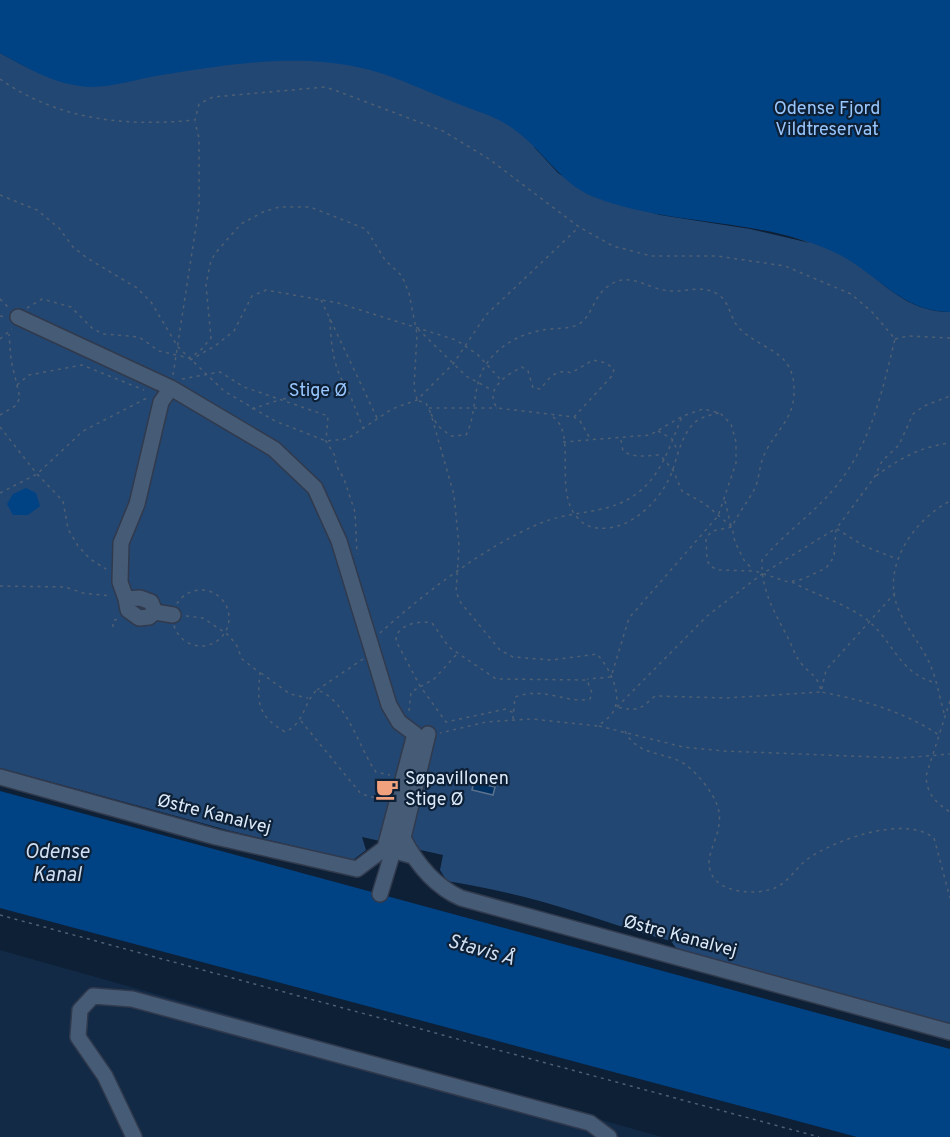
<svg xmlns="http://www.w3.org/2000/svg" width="950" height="1137" viewBox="0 0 950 1137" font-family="Overpass,sans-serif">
<rect width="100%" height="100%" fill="#0d2036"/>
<path fill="#132a46" d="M0 950 662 1137H0Z"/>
<path fill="#234773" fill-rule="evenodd" d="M0 0H950L869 273C894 294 916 312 950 312V1024L678 951 671 941C638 933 606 921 573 911 532 898 490 888 447 881L440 870 443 855 362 837 366 850 353 860 231 831 0 768V53C55 83 78 94 142 78ZM534 147 810 243 750 229 660 215 592 196 558 173Z"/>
<path fill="#004385" d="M0 0H950V312C900 312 876 271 834 252 759 217 671 227 594 197 559 183 542 148 512 128 496 116 475 111 456 103 427 92 400 78 370 70 300 51 226 65 156 76 133 80 103 90 80 86 50 82 26 67 0 53Z
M26 488 36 493 40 506 28 515H13L7 504 13 494Z
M0 791 950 1049V1137H857L0 908Z"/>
<path fill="#013263" stroke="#5c718c" stroke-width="1.5" d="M474 782 495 787 493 795 472 790Z"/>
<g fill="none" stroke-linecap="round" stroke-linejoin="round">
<g stroke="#313a4d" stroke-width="18">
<path id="minor" d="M18 317 171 388 274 449 315 488 339 541 389 705 399 722 415 734 385 848
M171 388 161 402 137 504 121 543 120 582 126 599 140 598 151 602 155 612 173 615
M126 599 128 610 139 618 149 617 155 612
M0 777 216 837 357 869 385 848 413 856
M389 835 403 838C416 863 434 886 461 898L950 1032
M403 838 428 734
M380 894 393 851
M134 1137 105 1076 78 1037 80 1010 93 996 132 999 590 1123 609 1137"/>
</g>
<path stroke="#4e5f73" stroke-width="1.5" stroke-dasharray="3 4.5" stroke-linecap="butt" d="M0 79C58 120 125 127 195 120L199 104 213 97 325 87 337 91 443 131 489 159 579 227 613 246 651 256H717L785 266 851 294 872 312 895 339C883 388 872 440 840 481 818 511 785 532 762 560 761 591 775 613 788 638 792 645 794 653 798 659 807 673 819 675 821 692L727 698 655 696C638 711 638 711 616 707
M0 195 37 210 59 228 73 247 87 258 137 288 151 302 178 347 224 391 275 421 326 441 347 439 392 409 417 400 453 364 486 315 579 227
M0 299 9 308
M321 300 377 418
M27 308 42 299 71 307 93 329 104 334 139 337 159 351 189 358 200 351 211 338 206 285 211 260 218 250 241 224 263 212 279 207H310L366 229 385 260 402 276 409 293 417 334 414 388 417 399
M0 316 6 317
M330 319C331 345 333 367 347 389
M418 329 466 376 492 390
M0 339 12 329
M895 339 908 336 950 338
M190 360 215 346 234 331 252 296 266 290 338 303 456 340 477 354 501 380
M173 375 199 207V138L195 122
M182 379 220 372 244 387 328 416 326 441 335 456 336 465 344 479 355 512 357 554
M17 385 29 375 82 365 144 390
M283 399 317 392 348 390 363 428
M419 401 426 403 431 414
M429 408H497
M252 409 279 400
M431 414 438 426 451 436 466 435C477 414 472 387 485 366 500 343 524 332 550 329 559 328 568 329 577 325 592 318 593 297 607 287 630 269 647 290 671 291 688 292 703 284 719 295 731 304 730 320 740 329 764 352 796 350 794 394 793 420 775 432 765 453 759 464 760 477 755 488 748 502 738 513 732 527L712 531 706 538 707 560 710 566 718 570 755 571 788 582 803 579 826 568 834 557 836 529 874 478 882 461 899 445 913 414 924 406 950 396
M0 415 15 406 20 398 11 360 9 334
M553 417C577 433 554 490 576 516 585 527 593 529 608 528 637 525 664 496 673 469 678 454 682 435 694 423 701 417 710 415 719 413
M574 417 612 376 614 369 606 363 593 360 571 373C557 368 548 378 541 389L533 388 528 371 522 367C506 375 484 389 497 408L574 417 580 421 591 440
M432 418 454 495 459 546 456 592 461 603 500 650 513 657 552 660 597 654C608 666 623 693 614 710 611 717 604 721 598 726L532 719 486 722 440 733
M0 427 37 474 63 501 68 529 78 546 90 559 106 569
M658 431 672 439 678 452
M621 440 623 451C635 459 646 455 660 455L673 470 682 491 705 504 732 527 735 542 745 562 753 569
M563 442 650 435 683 416 703 409 720 413 731 424 736 442V463L718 516 629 618 611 677 587 679
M876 476C900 458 920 447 950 443
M0 493 37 474 83 431 149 397
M725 501 731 526
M837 529 864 546 897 559
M792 582C816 595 844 603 866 619 894 641 898 673 936 683
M0 586 65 587 83 593 111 596
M173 618a28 28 0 1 1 56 0a28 28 0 1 1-56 0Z
M895 593 826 670 821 692C863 700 903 711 939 735
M186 616 203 618 227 634 236 644 242 659 260 673C257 703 257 715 285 732 305 723 303 703 317 690 348 701 358 747 376 772L390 775
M114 620 119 619
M113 627V624
M380 633C423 594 487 545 541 523 571 510 609 515 636 494 662 476 670 444 682 417
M261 673 290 694 308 698
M317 690 363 659
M950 701 926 776C927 794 935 802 950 812
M617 707 707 616 762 574 835 529
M409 711 411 692 434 679 457 654
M944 713C939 695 936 676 928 660 918 640 901 622 895 599 886 559 917 518 950 501
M513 719 515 697C546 686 564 704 590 699L592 693 587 680 496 679 449 647 432 623C419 620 395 625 396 641L420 686 446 722 506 709 514 713
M301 721 361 794 383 800
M599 726 683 747 723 751 902 758 950 754
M625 731C637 756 662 751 683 763 694 770 704 782 711 793 735 829 699 850 712 875 722 894 758 895 775 888 790 881 796 867 809 858 837 839 905 815 934 838L950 898
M0 915 819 1137"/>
<use href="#minor" stroke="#465b75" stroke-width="15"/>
</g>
<defs>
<g id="cafe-bare" transform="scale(1.8)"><path d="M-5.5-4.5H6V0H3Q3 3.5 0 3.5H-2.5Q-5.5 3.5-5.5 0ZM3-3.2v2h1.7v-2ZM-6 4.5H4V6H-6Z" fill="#f2a17e" stroke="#0d2036" stroke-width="2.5" paint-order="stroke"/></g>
</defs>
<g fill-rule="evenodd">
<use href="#cafe-bare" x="387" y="789"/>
</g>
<g text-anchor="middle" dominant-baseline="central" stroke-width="4.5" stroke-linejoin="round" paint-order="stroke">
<g font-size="18" fill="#98c6fe" stroke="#0d2036">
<text x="827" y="109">Odense Fjord<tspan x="827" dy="21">Vildtreservat</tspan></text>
<text x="318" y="391">Stige Ø</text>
</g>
<g font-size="18" fill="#ddeaf9" stroke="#0d2036" text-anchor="start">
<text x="405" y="779">Søpavillonen<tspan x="405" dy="21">Stige Ø</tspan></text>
</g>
<g font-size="18" fill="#ddeaf9" stroke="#0d2036">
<text transform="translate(214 815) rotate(14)">Østre Kanalvej</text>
<text transform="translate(680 937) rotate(15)">Østre Kanalvej</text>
</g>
<g font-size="20" font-style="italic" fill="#cfdef1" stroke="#0d2036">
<text x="57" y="853">Odense<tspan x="57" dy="23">Kanal</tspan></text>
<text transform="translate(481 951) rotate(16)">Stavis Å</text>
</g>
</g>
</svg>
